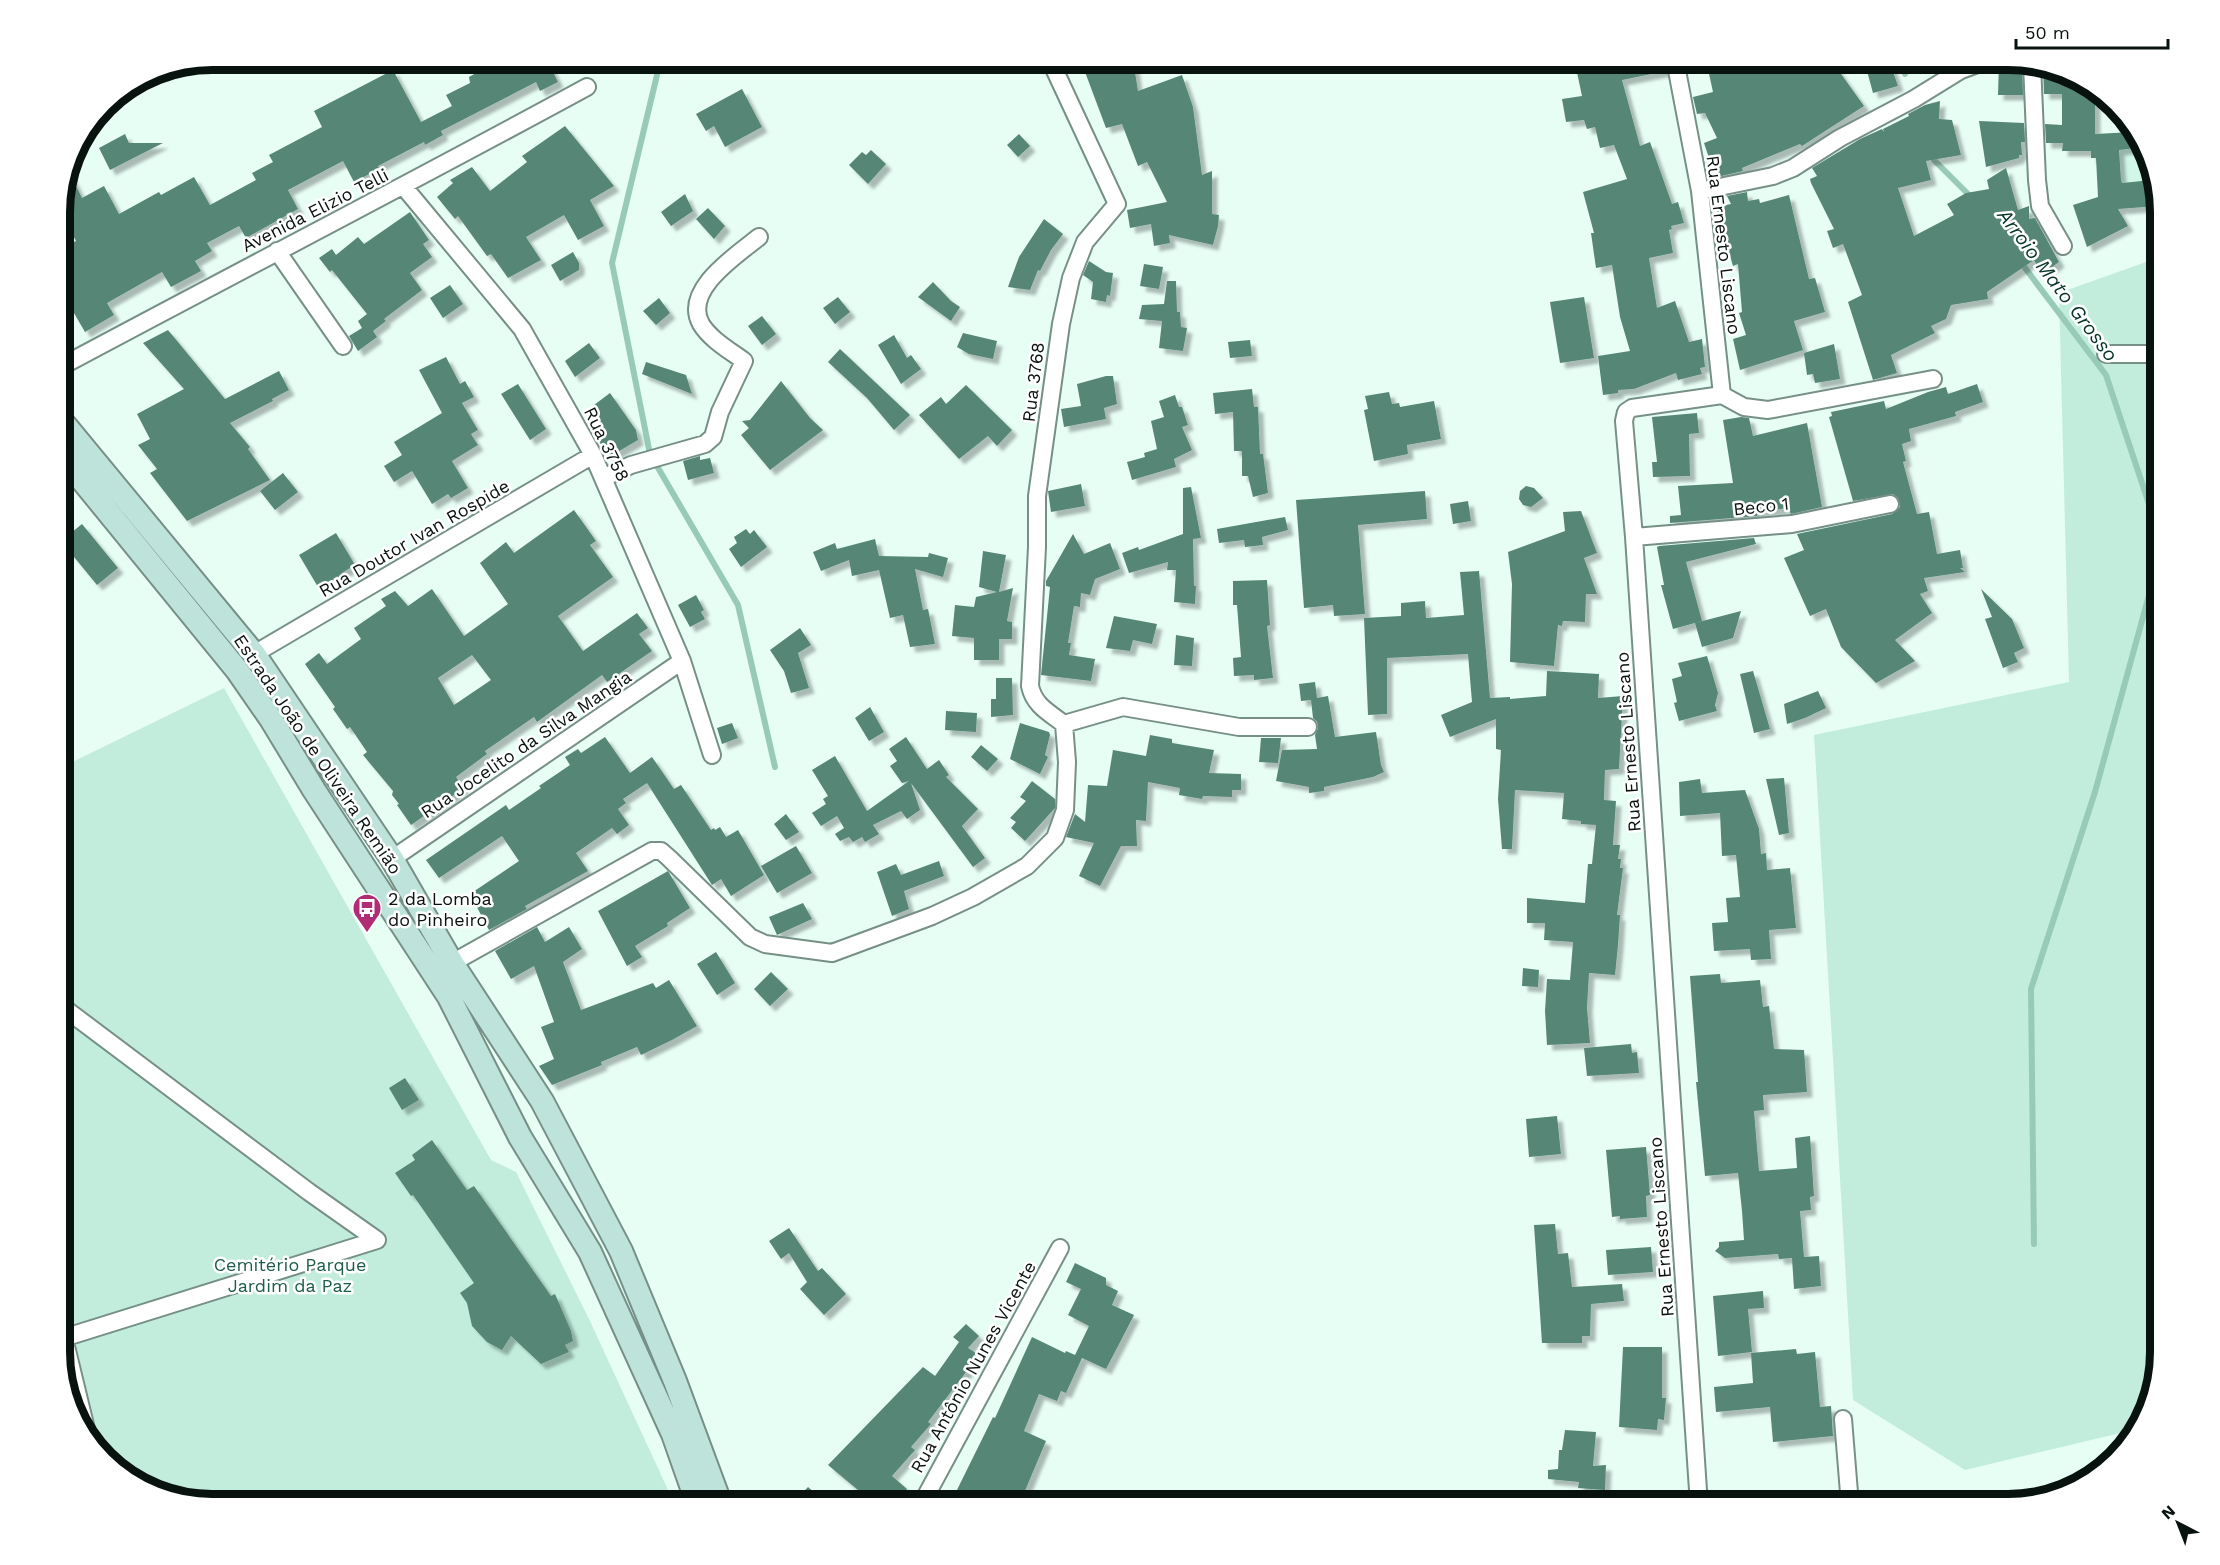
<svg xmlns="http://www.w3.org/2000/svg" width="2220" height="1565" viewBox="0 0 2220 1565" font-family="'Work Sans',sans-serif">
<defs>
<filter id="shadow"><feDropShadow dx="5.5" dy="5.5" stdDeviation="1.5" flood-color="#0004"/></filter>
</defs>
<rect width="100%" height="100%" fill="#e7fef5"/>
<path fill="#d1f7e9" d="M2120 115 2144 145 2157 200 2117 205Z"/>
<path fill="#c2eddd" d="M2160 257V1336L2129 1431 1965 1470 1853 1400 1814 735 2069 682 2059 293Z
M224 688 491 1160 516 1172 589 1319 675 1505H213L163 1497 120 1474 80 1428 60 1362V768Z"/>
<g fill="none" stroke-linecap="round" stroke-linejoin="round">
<path stroke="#98cab8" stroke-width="6" d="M655 60 657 75 612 263 650 454 738 605 775 767
M1900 60 1905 74
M1932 154 1934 160 1971 197
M2019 260 2106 375 2160 537
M2034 1244 2031 989 2095 792 2160 555"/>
</g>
<path fill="#578676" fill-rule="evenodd" filter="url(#shadow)" d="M499 60H547L558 82 540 91 536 82 441 131 443 135 425 145 424 142 378 166 379 169 354 182 343 161 288 190 298 209 246 238 239 226 207 243 212 251 195 261 201 271 171 287 162 272 107 303 114 315 85 332 60 289V249L76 241 60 212V203L69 172 82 198 104 186 119 214 159 192 161 195 194 177 210 205 256 180 252 173 273 162 269 155 322 127 314 111 393 70 421 122 452 106 446 95 470 83 469 77Z
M1095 60H1133L1138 91 1182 75 1193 107 1202 175 1212 171V214L1219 215 1218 226 1213 245 1169 235 1170 243 1154 246 1151 224 1130 228 1127 210 1167 202 1147 162 1138 166 1122 124 1106 128 1085 72 1096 68Z
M1589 60H1665L1666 71 1622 80 1640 146 1650 142 1672 204 1678 202 1684 223 1671 226 1672 229 1669 230 1673 253 1649 258 1657 308 1675 301 1689 342 1702 339 1705 367 1700 368 1702 374 1678 380 1676 373 1634 389 1618 390V393L1603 395 1598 356 1630 351 1620 317 1612 265 1596 268 1591 233H1594L1583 192 1627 179 1614 145 1600 148 1595 127 1587 129 1584 120 1566 122 1562 99 1582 96 1575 63Z
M1706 60H1831L1864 106 1802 146 1800 144 1742 168 1743 171 1717 177 1711 164 1704 143 1717 138 1705 113 1697 114 1693 97 1713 92Z
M1864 60H1889L1898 86 1873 93Z
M1999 61 2017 62V66H2022L2023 95H1998Z
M2043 66 2057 68 2095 89V134L2133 132 2144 145 2145 147 2119 150 2121 180 2122 183 2152 180 2158 206 2118 209 2128 226 2087 247 2073 205 2098 197 2096 158H2091V151H2062L2063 143H2046L2045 124 2062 125V94H2044Z
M742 89 762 127 725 147 714 126 706 131 696 114Z
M1940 101 1939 119 1952 120 1961 155 1926 161 1931 180 1898 188 1914 236 1954 215 1947 204 1966 193 1989 189 1987 180 2006 168 2018 210 2029 206V219L2035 218 2059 262 2048 270 2043 263 2038 267 2034 260 1987 292 1988 299 1951 305 1946 319 1931 326 1935 333 1891 355 1897 373 1873 380 1848 302 1862 295 1843 244 1833 248 1827 231 1834 229 1811 183 1810 179 1817 176 1812 168 1860 139 1882 129 1884 132 1883 129 1909 116 1908 114 1925 105Z
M1979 121 2024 123 2025 142H2021L2022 155H2019V158L1986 167Z
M565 126 614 186 590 200 604 226 578 240 564 215 526 237 541 260 508 278 491 254 487 256 458 216 455 219 437 197 453 183 450 180 472 167 490 191 527 162 522 156Z
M125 134 129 143H163L110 170 99 148Z
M1019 134 1030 146 1018 157 1007 145Z
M871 150 886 164 868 184 849 165 862 152 866 155Z
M1747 192 1748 201 1759 199 1760 203 1789 195 1809 279 1815 278 1825 312 1794 321 1803 350 1740 370 1733 339 1746 335 1739 313 1742 312 1738 264 1733 266 1716 207 1731 204 1727 196Z
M685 194 693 211 671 226 661 212Z
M708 208 725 226 714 239 696 219Z
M410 212 429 240 423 244 432 257 410 273 422 290 384 319 386 321 373 331 377 337 358 351 349 336 362 328 358 321 367 314 332 270 330 272 319 258 332 249 336 255 358 237 364 244Z
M1044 219 1063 234 1051 250 1040 271 1038 270 1030 290 1008 287 1019 257Z
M573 252 579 263V270L560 281 551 265Z
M1089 261 1106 272 1113 273 1110 296 1107 295 1106 302 1091 299 1093 282 1083 275Z
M1144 264 1163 267 1159 289 1140 286Z
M1167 281H1176L1177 312H1180L1181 327 1187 328 1183 351 1159 348 1162 321 1139 319 1142 305 1164 304Z
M933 282 951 301 960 307 951 321 918 297Z
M450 285 463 304 443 318 430 298Z
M838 297 850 312 835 324 823 308Z
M1584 297 1594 358 1560 363 1550 302Z
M659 298 670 313 656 325 643 311Z
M762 316 776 334 762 345 748 326Z
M168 330 225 399 279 371 289 390 272 399 273 401 230 423 250 447 248 449 270 480 187 521 150 473 157 469 138 445 150 439 137 414 184 389 143 343Z
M963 333 997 341 993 359 969 354 957 347Z
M894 335 907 358 911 355 921 369 901 384 878 345Z
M1250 340 1252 356 1230 358 1228 342Z
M589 343 600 358 575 377 565 361Z
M1834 344 1840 379 1815 383 1813 374 1807 375 1804 353Z
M840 349 910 415 894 430 867 398 828 362Z
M446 357 460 384 465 381 474 397 462 403 478 430 471 434 478 445 452 461 468 488 451 498 448 494 432 504 412 471 394 482 384 466 402 455 394 442 442 413 419 370Z
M646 362 686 375 692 394 642 374Z
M1106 376H1113L1117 404 1104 408 1106 419 1064 427 1061 409 1081 406 1077 384Z
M781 381 810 418 823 430 770 470 741 435 749 428 742 421 750 420Z
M518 384 546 429 530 440 501 394Z
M1977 384 1983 402 1955 412 1956 416 1909 429 1911 441 1902 444 1906 461 1903 462 1917 514 1929 512 1937 554 1960 550 1963 568H1960L1965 572 1924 578 1928 591 1920 594 1932 613 1895 640 1915 661 1876 683 1841 647 1826 609 1810 616 1784 558 1804 550 1797 534 1892 514 1900 507 1898 498 1893 494 1853 501 1829 417 1832 416 1831 412 1884 401 1886 409 1928 392 1946 387 1948 394Z
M966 385 1012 430 997 446 988 436 959 459 919 415 941 397 946 404Z
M1252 389 1254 407H1258L1260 454H1263L1268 493 1253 497 1248 476H1242V451H1234L1233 412 1215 414 1213 393Z
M1389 392 1392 404 1399 403 1400 407 1434 401 1441 439 1407 445 1408 454 1374 461 1364 410 1368 409 1365 396Z
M610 393 636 430 638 440 609 457 587 422 600 413 594 405Z
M1175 395 1179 407H1182L1188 425 1182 427 1192 450 1174 459 1176 467 1132 480 1127 462 1145 457 1144 453 1157 449 1151 421 1164 417 1159 401Z
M1697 413 1699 433 1689 434 1690 476 1653 477 1652 462H1657L1652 417Z
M1741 417 1749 418 1753 436 1807 423 1822 507 1791 514 1788 508 1757 512V516L1670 523V516L1681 515 1678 486 1733 483 1723 420Z
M700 456V460L710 458 714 473 688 480 683 461Z
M283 473 298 492 275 510 260 491Z
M1081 484 1085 506 1051 512 1048 491Z
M1526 486 1534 488 1543 498 1531 507 1523 505 1519 499 1520 491Z
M1191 487 1201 538 1193 539 1194 586H1196L1195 604 1174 602 1176 570H1167L1168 562 1129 573 1122 553 1138 547 1139 550 1183 534V488Z
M1425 491 1427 519 1358 525 1365 614 1334 616 1333 605 1304 608 1296 500Z
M1468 501 1471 521 1453 524 1450 504Z
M574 510 596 541 590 545 613 577 558 616 583 651 637 613 648 628 639 634 652 651 607 682 602 675 537 722 534 717 485 751 487 754 456 777 464 788 411 825 397 805 399 804 392 795 393 791 363 755 367 752 350 727 347 729 333 709 335 707 305 664 319 653 327 664 361 639 354 628 386 606 381 599 395 591 408 606 432 589 464 636 508 604 480 563 506 542 514 553ZM472 655 491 680 454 705 438 678Z
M1581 511 1597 553 1584 558 1597 594H1586L1585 622 1563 621 1562 626 1558 625 1554 666 1510 662 1512 584 1508 552 1565 531 1563 512Z
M1285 517 1288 530 1262 537 1263 545 1245 547 1244 540 1219 543 1217 529Z
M82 524 118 568 97 585 61 541Z
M746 529 750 534 754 530 767 547 741 567 729 549 737 543 734 537Z
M336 533 355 565 342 573 344 577 329 587 326 582 318 587 299 555Z
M1073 534 1084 554 1110 543 1120 569 1095 579 1090 595 1081 593 1080 607 1074 606 1068 643H1071L1069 655 1095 659 1091 681 1041 675 1050 587 1046 586V581Z
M1754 538 1756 544 1686 562 1702 621 1673 629 1661 585H1664L1657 547 1659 546Z
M875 539 879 556 928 557 929 553 948 558 943 577 915 569 923 610 928 609 935 644 910 647 903 615 890 618 879 570 852 576 849 560 821 571 813 552 835 543 837 549Z
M983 551 1006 555 999 592 1013 588 1007 621 1012 622V639H999V660H974V638L952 636 955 605 974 607 976 597 997 592 979 587Z
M1479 571 1490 698 1510 697V699L1546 696 1547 671 1599 674 1598 698 1623 696 1619 769 1605 770 1604 800 1616 801 1613 845H1620L1618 859H1621L1620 868H1623L1617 915H1620L1618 945 1615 975 1589 973 1587 1008 1590 1043 1547 1045 1545 1011 1547 979 1570 980 1573 942 1544 940 1545 923H1527V898L1585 903 1588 864H1592L1596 825 1581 824V821L1562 819 1564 793 1515 790 1512 849H1502L1498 799 1501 750 1496 749V719L1450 737 1441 715 1472 702 1468 654 1387 658V714L1368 715 1364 618 1401 616V603L1425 601 1426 618 1464 615 1460 572Z
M1267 580 1270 625 1267 626 1273 678 1254 680V675L1234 676 1233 658 1241 657 1237 605H1233V581Z
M1981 589 2012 619 2024 648 2014 653 2018 662 2003 668 1985 619 1992 617Z
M696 595 704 610 701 612 705 619 690 627 678 605Z
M1741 611 1733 638 1702 647 1695 623Z
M1114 616 1157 624 1152 644 1133 640 1130 651 1106 648Z
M800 628 811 645 798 653 809 688 791 693 784 671 770 650Z
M1176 635 1194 638 1192 666 1174 665Z
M1707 656 1718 693 1715 705 1717 711 1679 721 1674 703 1677 702 1672 679 1682 676 1678 663Z
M1753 671 1770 729 1754 733 1740 674Z
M996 678H1012L1013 715 991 717V699H996Z
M1315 682 1317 698 1328 696 1335 737 1376 732 1381 765 1384 772 1373 777 1324 787V791L1309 793V787L1276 781 1282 750 1317 749 1315 735 1318 728 1317 722 1313 718 1311 700 1301 701 1299 684Z
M1818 691 1826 708 1805 718 1787 724 1784 704Z
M870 707 884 732 869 741 855 718Z
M946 711 977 713 976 732 945 730Z
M732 723 738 738 722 744 717 728Z
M1020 723 1049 732 1050 735 1045 755 1048 757 1040 774 1010 759Z
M1150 735 1172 739V743L1214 750 1209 773 1241 774V790H1232V797L1203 796 1202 799 1179 795 1180 788 1148 782 1146 821 1136 820 1137 846H1121L1100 886 1079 876 1094 843 1066 837 1075 814 1085 822 1088 785 1107 786 1113 750 1146 756Z
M605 737 630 773 652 757 674 789 681 785 711 830 714 828 715 830 720 827 726 837 738 830 764 875 731 896 721 879 712 885 647 783 623 799 626 803 618 809 629 825 617 834 612 828 576 853 588 871 525 906 527 909 489 930 470 894 519 861 502 836 439 878 426 860 506 805 509 810 541 788 539 786 570 765 565 757 578 749 581 753Z
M906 737 927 769 939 760 949 775 946 777 978 809 962 826 985 858 973 867 911 783 920 810 907 819 901 811 873 825 879 834 865 842 862 837 853 842 849 837 840 841 835 834 844 828 837 816 821 826 812 813 826 804 823 799 828 796 812 770 835 756 867 811 909 781 902 783 890 766 897 761 889 749Z
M1261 738H1281L1278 763 1259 762Z
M981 745 998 759 987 771 971 757Z
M1784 778 1789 833 1779 835 1766 779Z
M1700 779 1702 793 1745 790 1759 829 1761 854 1766 853 1767 870 1790 868 1796 928 1769 930 1771 959 1751 960 1750 949 1714 951 1712 923 1728 922 1726 898 1740 897 1736 855 1722 856 1720 813 1680 816 1679 782Z
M1032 781 1055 799V808L1025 841 1011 828 1016 822 1010 818 1026 801 1020 797Z
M786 814 799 832 786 840 774 824Z
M796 846 812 873 777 893 761 866Z
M939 861 944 876 904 891 909 909 892 916 877 872 896 864 901 875Z
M668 871 690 908 667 923 668 926 635 946 642 957 627 966 598 911Z
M803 903 812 919 777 935 769 917Z
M537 927 545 942 569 927 582 949 563 962 581 1010 653 983 656 988 669 980 697 1026 672 1040 641 1055 637 1047 601 1062 602 1065 552 1085 539 1066 554 1059 541 1027 554 1022 534 966 511 979 495 951Z
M716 952 735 983 717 995 697 964Z
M1523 968 1539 970 1538 987 1522 986Z
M771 972 788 989 770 1006 754 989Z
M1720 974 1721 983 1760 980 1763 1007 1769 1006 1774 1049 1804 1050 1807 1092 1763 1095 1764 1110 1754 1111 1759 1171 1797 1168 1795 1138 1810 1136 1814 1196 1810 1197 1811 1210 1800 1211 1804 1257 1819 1256 1821 1286 1794 1289 1792 1258 1779 1259 1778 1254 1725 1258 1715 1251 1719 1247V1242L1744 1240 1742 1211 1738 1173 1705 1176 1696 1082H1698L1690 976Z
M1631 1044 1632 1053 1637 1052 1639 1073 1587 1076 1584 1048Z
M405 1078 419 1100 402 1110 389 1088Z
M1557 1116 1561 1154 1529 1157 1526 1119Z
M432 1140 467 1190 474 1186 551 1296 555 1294 571 1331 573 1341 565 1345 569 1352 541 1364 511 1336 502 1350 487 1342 472 1326 467 1303 460 1293 474 1283 413 1195 411 1196 395 1173 415 1160 412 1155Z
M1646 1147 1650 1195 1646 1196 1647 1217 1620 1219V1216L1612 1217 1606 1150Z
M1555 1224 1558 1254 1568 1253 1572 1287 1622 1284 1624 1301 1591 1304 1590 1336H1582V1343H1542L1534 1225Z
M789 1228 818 1271 822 1268 846 1294 824 1315 800 1289 807 1282 789 1253 781 1259 769 1241Z
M1651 1247 1653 1272 1608 1275 1606 1250Z
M1075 1263 1106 1278V1285L1118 1291 1112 1305 1134 1315 1117 1348 1106 1369 1082 1358 1066 1393 1061 1391 1057 1401 1039 1394 1024 1431 1046 1441 1019 1505H968L953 1498 993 1417 995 1418 1032 1337 1065 1353 1066 1351 1075 1355 1089 1326 1068 1315 1081 1289 1066 1282Z
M1763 1291 1764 1308 1748 1309 1752 1352 1718 1356 1713 1296Z
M966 1324 979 1336 968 1348 979 1355 928 1422 931 1424 911 1447 915 1450 892 1476 907 1489 894 1505H855L864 1495 828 1465 923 1367 935 1376 959 1342 964 1346 953 1337Z
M1623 1347H1662V1398H1666L1664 1420 1658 1419 1657 1430 1619 1427Z
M1796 1349 1797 1354 1815 1352 1820 1407 1831 1406 1833 1436 1773 1442 1770 1407 1716 1412 1714 1387 1753 1383 1751 1353Z
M1565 1430 1596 1432 1593 1466 1606 1465 1605 1490 1578 1488 1579 1482 1548 1479V1470L1558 1469 1559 1450H1562Z
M808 1487 829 1505H791Z"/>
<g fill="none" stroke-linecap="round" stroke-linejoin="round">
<g stroke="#769087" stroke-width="20">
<path id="street" d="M970 60 973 63 983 60
M1050 60 1117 204 1085 242 1071 278 1061 324 1037 496V547L1030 686C1034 705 1048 712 1064 724
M1675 60 1700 191 1722 395 1632 408 1626 412 1624 421 1634 537 1699 1505
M2032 64 2037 180 2040 206 2063 246
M404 187 522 329 593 455 682 661 712 755
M1700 191 1773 176 1793 168 1840 138 1914 99 1961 70 1988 60
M277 251 343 346
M2106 354H2160
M60 367C236 273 412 182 587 87
M1722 395 1744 407 1768 410 1933 379
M603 478 631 465 705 444 713 437 720 412 744 361C729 350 710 339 701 324 682 290 737 255 759 237
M1634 537 1792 524 1890 504
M254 654 593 455
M392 859 682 661
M452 963 652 851H661L669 858 750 937 765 944 832 953 932 916 973 897 1027 866 1055 838 1065 810 1067 762 1064 724 1123 707 1239 727H1308
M60 1005 309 1192 377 1240
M64 1338 88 1437
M60 1339 377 1240
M1843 1419 1850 1505
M921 1505 1060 1248"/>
</g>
<g stroke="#769087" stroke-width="26">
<path id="secondary" d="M60 419 254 654 392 859 452 963 542 1101 621 1251 675 1381 721 1505
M60 453 237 670 271 719 314 790 449 997 520 1137 590 1252 673 1434 698 1505"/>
</g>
<use href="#street" stroke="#fff" stroke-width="16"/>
<use href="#secondary" stroke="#bde3da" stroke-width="22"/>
</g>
<defs>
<g id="bus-pin" transform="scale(1.5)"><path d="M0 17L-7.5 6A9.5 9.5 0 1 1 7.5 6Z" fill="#b02c75" stroke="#fff"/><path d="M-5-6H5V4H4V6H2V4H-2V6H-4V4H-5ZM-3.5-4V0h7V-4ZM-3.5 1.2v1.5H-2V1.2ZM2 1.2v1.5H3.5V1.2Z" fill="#fff"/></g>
</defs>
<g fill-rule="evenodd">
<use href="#bus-pin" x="367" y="908"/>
</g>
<g text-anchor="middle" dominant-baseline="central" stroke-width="5" stroke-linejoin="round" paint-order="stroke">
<g font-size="18" fill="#08120f" stroke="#fff">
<text transform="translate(315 210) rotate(-27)">Avenida Elizio Telli</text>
<text transform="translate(1724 245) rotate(83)">Rua Ernesto Liscano</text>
<text transform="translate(1033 382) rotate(-83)">Rua 3768</text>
<text transform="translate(607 444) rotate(64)">Rua 3758</text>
<text transform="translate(1761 506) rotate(-6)">Beco 1</text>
<text transform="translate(414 538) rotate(-30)">Rua Doutor Ivan Rospide</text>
<text transform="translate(1628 742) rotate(-94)">Rua Ernesto Liscano</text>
<text transform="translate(526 744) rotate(-34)">Rua Jocelito da Silva Mangia</text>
<text transform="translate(318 754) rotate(56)">Estrada João de Oliveira Remião</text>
<text transform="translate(1661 1227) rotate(-94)">Rua Ernesto Liscano</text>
<text transform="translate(973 1367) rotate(-61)">Rua Antônio Nunes Vicente</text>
</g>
<g font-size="18" fill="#08120f" stroke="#fff" text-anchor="start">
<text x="388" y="898">2 da Lomba<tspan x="388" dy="21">do Pinheiro</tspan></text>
</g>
<g font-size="18" fill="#1d5c4b" stroke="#fff">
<text x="290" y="1264">Cemitério Parque<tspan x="290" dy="21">Jardim da Paz</tspan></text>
</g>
<g font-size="20" font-style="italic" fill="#053327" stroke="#fff">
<text transform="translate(2058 285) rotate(53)">Arroio Mato Grosso</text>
</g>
</g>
<path d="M0 0H2220V1565H0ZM212 70H2008A142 142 0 0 1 2150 212V1352A142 142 0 0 1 2008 1494H212A142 142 0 0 1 70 1352V212A142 142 0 0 1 212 70Z" fill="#fff" fill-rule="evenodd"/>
<path fill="none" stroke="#08120f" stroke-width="8" d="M212 70H2008A142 142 0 0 1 2150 212V1352A142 142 0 0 1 2008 1494H212A142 142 0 0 1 70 1352V212A142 142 0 0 1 212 70Z"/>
<g transform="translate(2178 1523) rotate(318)" stroke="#ffffff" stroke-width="4.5" paint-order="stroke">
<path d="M0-4.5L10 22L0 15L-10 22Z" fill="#08120f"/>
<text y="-9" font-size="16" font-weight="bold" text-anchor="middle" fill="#08120f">N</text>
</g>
<path d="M2016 39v9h152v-9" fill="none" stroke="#08120f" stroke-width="3"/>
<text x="2025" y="39" font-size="18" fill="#08120f" stroke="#ffffff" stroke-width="4.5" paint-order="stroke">50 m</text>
</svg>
